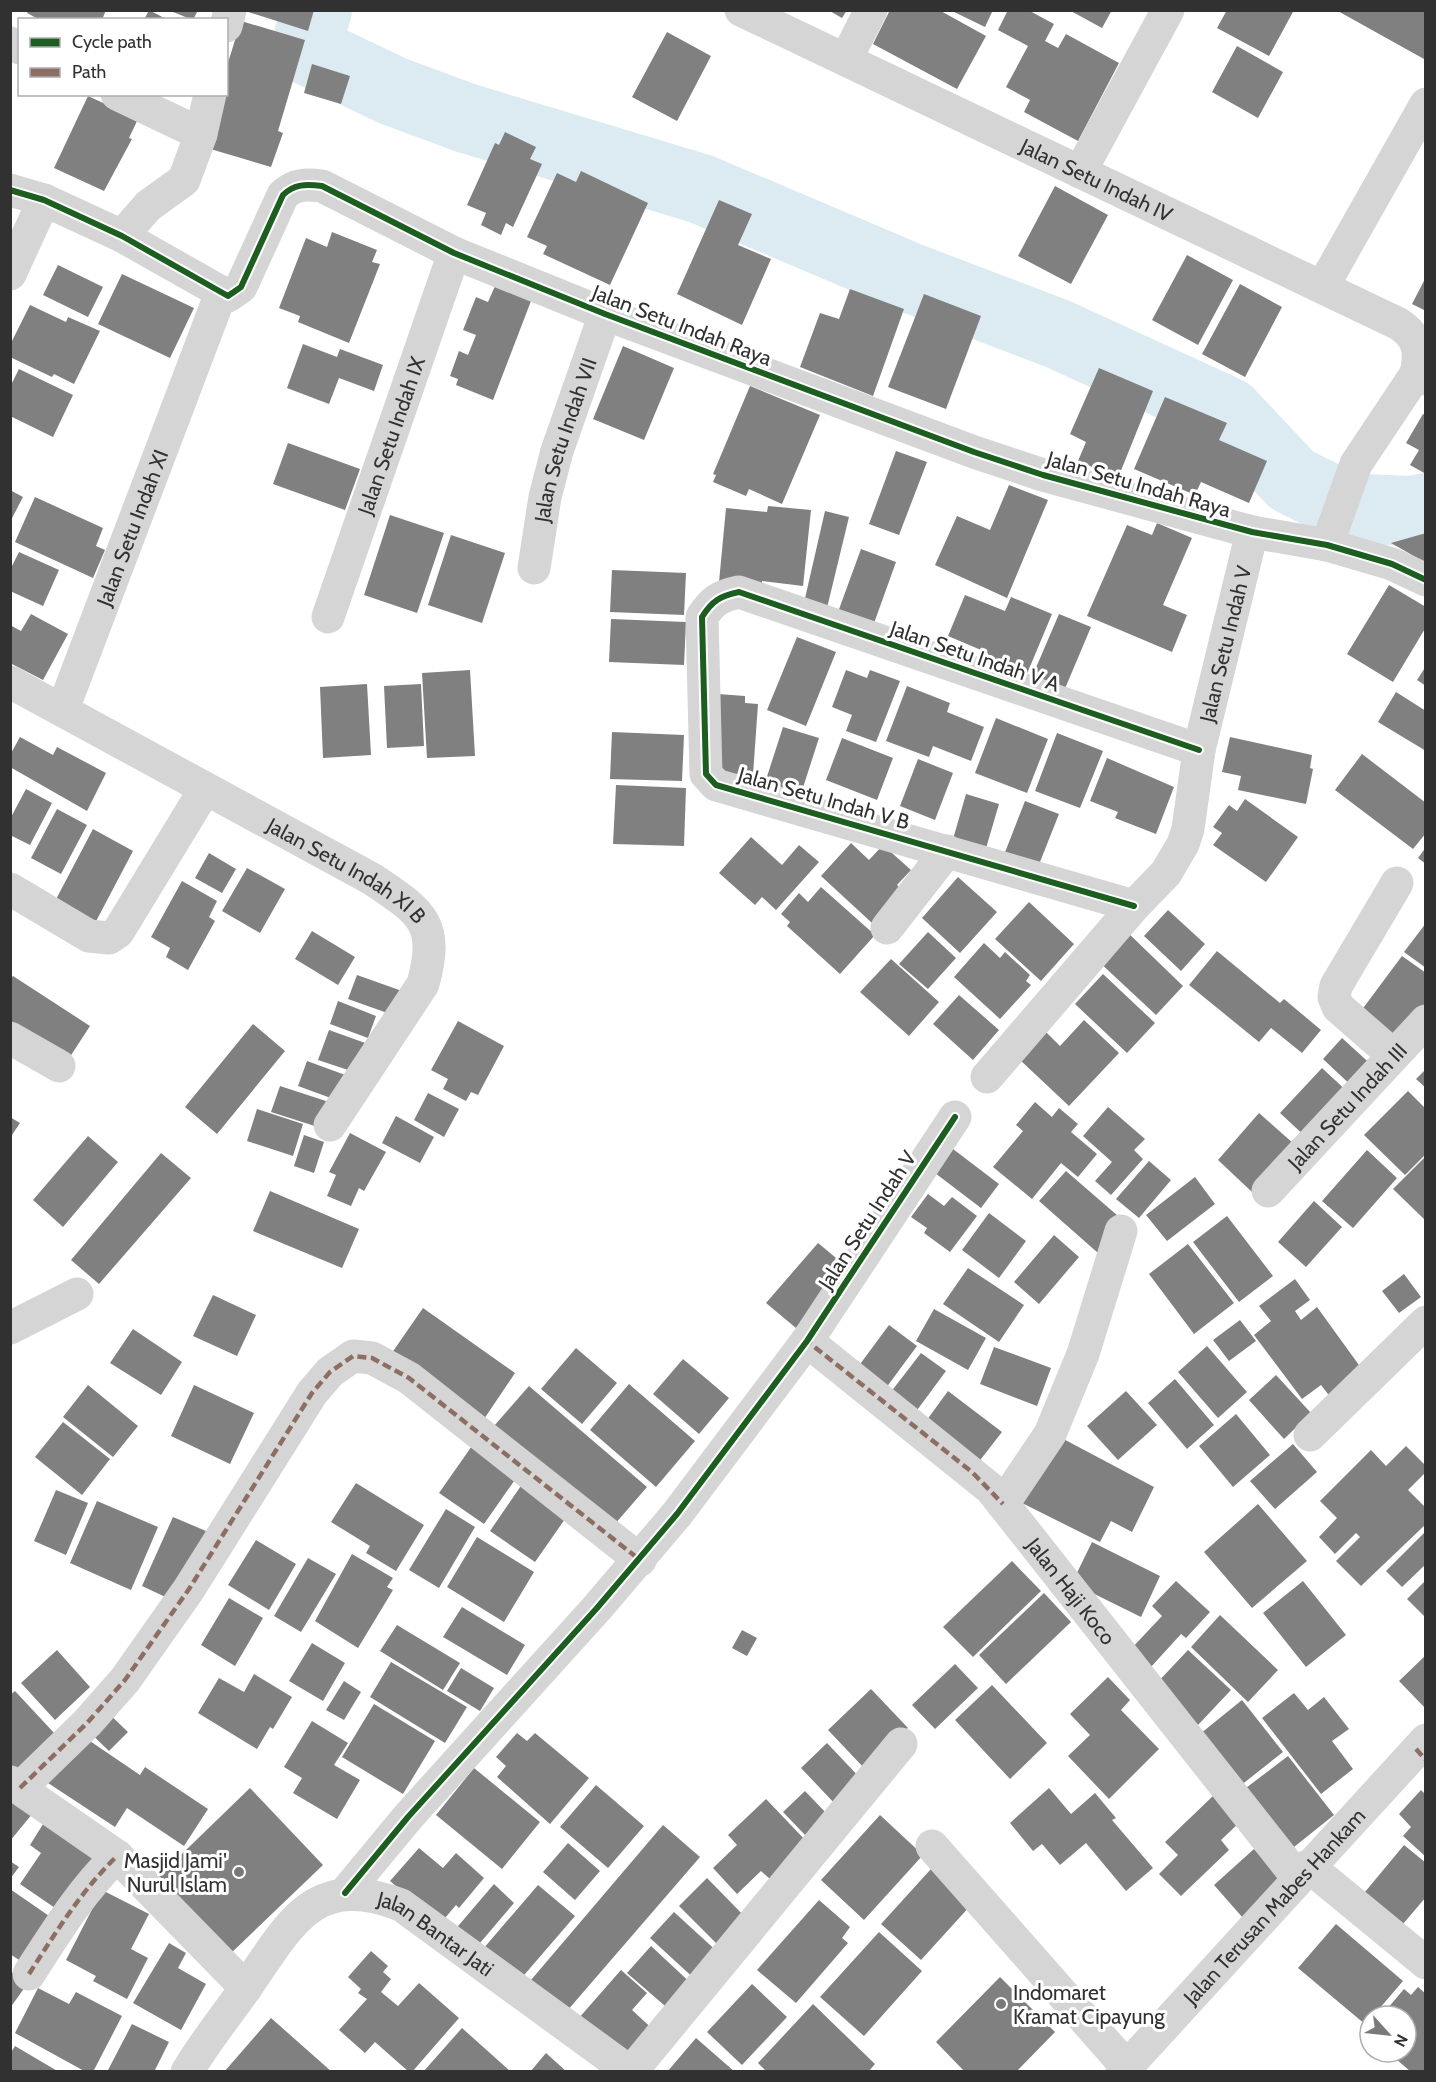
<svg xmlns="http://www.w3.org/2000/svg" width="1436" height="2082" viewBox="0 0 1436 2082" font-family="Cabin,sans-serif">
<rect width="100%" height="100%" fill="#fff"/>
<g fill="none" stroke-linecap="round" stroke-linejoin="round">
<path stroke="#dcebf2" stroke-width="70" d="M317 10 305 49 393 91 466 118 701 189 911 278 1058 334 1228 412 1292 480 1328 498 1364 509 1411 511 1426 508"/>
</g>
<path fill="#808080" d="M28 10H106L102 20H40L27 13Z
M149 10 168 20H144Z
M168 10H198L193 20Z
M242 10H314L308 31Z
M828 10H847L842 18Z
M890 10H939L986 36 957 89 873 44Z
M950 10H993L985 27Z
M1008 10H1028L1054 24 1045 41 1058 48 1066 34 1119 63 1078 141 1024 112 1030 100 1006 87 1028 46 998 30Z
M1069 10H1112L1102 28Z
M1227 10H1294L1269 56 1217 28Z
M1336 10H1426V56L1424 59Z
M241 21 305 40 278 131 283 133 271 167 207 148 219 94H226V69Z
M667 32 711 56 677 121 632 97Z
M1237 46 1283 72 1258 118 1212 92Z
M312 64 350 76 341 104 304 93Z
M88 96 138 119 129 138 132 139 104 191 54 168Z
M505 132 536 147 530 159 542 164 513 227 506 223 501 235 481 225 486 213 467 205 495 143 499 145Z
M581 171 648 203 610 285 543 254 547 246 527 237 557 173 576 182Z
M1055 186 1108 215 1071 284 1018 256Z
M719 200 752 214 738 245 771 259 742 325 677 294Z
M332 232 377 250 372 262 380 264 349 343 298 322 300 316 279 308 306 238 327 247Z
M1187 255 1233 280 1198 345 1152 320Z
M58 265 103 287 88 317 43 295Z
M122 274 194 308 170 358 98 324Z
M1426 277V311L1412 304Z
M1240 284 1282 307 1245 377 1202 354Z
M495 286 531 301 493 400 456 385 458 379 450 376 459 351 468 355 476 335 463 330 476 297 488 302Z
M850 289 904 309 873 396 800 367 820 313 839 319Z
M924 294 981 316 946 409 888 387Z
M30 305 66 322 68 317 100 331 74 384 54 374 52 377 10 357V345Z
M303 344 337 357 340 349 383 365 374 391 339 378 329 404 287 388Z
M623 346 674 368 644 440 593 419Z
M1099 368 1153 391 1118 478 1078 461 1086 442 1070 434Z
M19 369 73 395 53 437 10 416V387Z
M750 386 820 415 782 504 749 489 746 496 713 482 716 475 713 474Z
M1165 397 1227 423 1219 440 1267 461 1249 503 1201 482 1195 495 1134 469Z
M1423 414 1426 415V474L1410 465 1419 450 1406 443Z
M288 443 360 469 345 510 273 484Z
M896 451 927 462 899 535 869 524Z
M1009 485 1048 500 1007 598 935 565 957 516 990 530Z
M10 490 23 497 10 522Z
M35 497 103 528 96 546 105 550 93 578 15 542Z
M768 506 811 510 803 586 762 581V586L719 582 726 508 767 512Z
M825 511 849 517 826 612 803 607Z
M390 515 444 533 417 613 364 595Z
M1157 523 1192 538 1163 605 1187 615 1172 652 1087 616 1127 525 1152 535Z
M1426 533V563L1391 543Z
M451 535 505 553 482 623 428 605Z
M861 549 896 562 873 626 838 612Z
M19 552 59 570 43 606 10 591V570Z
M612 570 686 573 684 615 610 612Z
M1389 585 1426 607V627L1393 682 1347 654Z
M965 595 1005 611 1011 597 1052 614 1024 681 983 663 988 653 948 636Z
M31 614 68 634 43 680 10 663V625L21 631Z
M1059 614 1091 627 1061 698 1029 684Z
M611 619 686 622 684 665 609 662Z
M797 637 836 652 806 726 767 710Z
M1426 666V686L1417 680Z
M470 670 475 756 427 758 422 673Z
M846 670 867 678 870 670 900 681 876 742 846 731 852 715 832 707Z
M367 684 371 755 323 758 320 687Z
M421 684 424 746 387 748 384 686Z
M907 686 950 703 947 712 984 727 971 761 933 746 929 757 886 741Z
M1396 692 1426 711V751L1378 722Z
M718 694 745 696V703L758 704 753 775 715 773Z
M996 718 1048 739 1027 793 975 773Z
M783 727 819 738 798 803 762 792Z
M612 732 684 735 682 781 610 779Z
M1057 733 1103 751 1080 808 1035 791Z
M20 737 53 755 57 747 106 773 87 811 10 767V755Z
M1230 737 1312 755 1310 768 1313 769 1306 804 1238 790 1241 776 1222 772Z
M842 738 893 758 877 800 826 780Z
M1362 754 1426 803V833L1413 849 1335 790Z
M1107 758 1174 787 1156 834 1115 818 1118 812 1090 801Z
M918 759 953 773 935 820 900 806Z
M616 785 686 788 684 846 613 844Z
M26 789 52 803 30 845 10 835V819Z
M966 794 999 804 984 855 951 846Z
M1245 799 1298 837 1266 882 1213 845 1222 833 1213 827 1229 805 1237 811Z
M1025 801 1059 814 1036 872 1002 860Z
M57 809 87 825 61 874 31 858Z
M93 829 133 851 93 927 53 905Z
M751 837 782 865 799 845 819 862 776 910 762 897 755 905 719 873Z
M851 843 869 860 883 845 911 870 897 885 902 890 872 923 821 876Z
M1426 847V864L1418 858Z
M209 853 236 869 222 893 195 878Z
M247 868 285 889 260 933 222 911Z
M958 877 997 912 960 953 922 918Z
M182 881 217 901 209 917 215 921 188 970 166 957 170 948 151 937Z
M821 887 875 935 840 974 787 926 790 922 781 914 799 893 808 902Z
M1029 902 1074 944 1041 981 995 939Z
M1168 910 1205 944 1181 971 1144 936Z
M1426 923V968L1404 952Z
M1125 930 1183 986 1156 1015 1097 960Z
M312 931 355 957 338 985 295 959Z
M928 932 956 958 928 989 899 964Z
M984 943 1000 958 1005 952 1030 975 1026 981 1031 985 1000 1019 954 977Z
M1217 951 1280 1003 1284 999 1321 1030 1302 1053 1271 1028 1259 1042 1189 985Z
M1402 956 1426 973V1004L1396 1044 1358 1015Z
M891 959 939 1002 909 1036 860 992Z
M1103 974 1155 1023 1127 1053 1075 1004Z
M357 975 402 991 393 1015 348 999Z
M13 976 90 1026 64 1066 10 1031V979Z
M959 995 999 1030 973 1060 933 1024Z
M338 1001 376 1016 368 1038 330 1024Z
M1084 1020 1119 1053 1069 1106 1019 1059 1045 1031 1060 1046Z
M458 1021 504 1046 478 1095 471 1092 466 1101 443 1089 448 1079 431 1070Z
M253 1024 285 1051 217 1134 185 1107Z
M329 1030 368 1044 357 1073 318 1060Z
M1342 1038 1376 1069 1356 1090 1323 1059Z
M307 1061 348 1076 339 1101 298 1086Z
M1322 1068 1350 1094 1308 1139 1280 1113Z
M1426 1069V1088L1416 1079Z
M280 1086 329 1102 321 1128 271 1112Z
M1408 1091 1426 1109V1154L1405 1175 1364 1135Z
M428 1093 459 1109 444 1137 414 1120Z
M1035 1102 1052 1117 1059 1108 1078 1124 1071 1132 1097 1154 1078 1177 1061 1163 1032 1199 993 1167 1023 1131 1016 1125Z
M1108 1107 1145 1139 1134 1150 1143 1159 1111 1195 1095 1181 1112 1162 1083 1136Z
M257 1109 303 1124 293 1156 247 1141Z
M1259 1113 1294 1144 1252 1192 1218 1160Z
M396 1116 434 1137 420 1163 382 1143Z
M10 1117 20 1123 10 1138Z
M350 1133 386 1152 364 1191 359 1188 351 1206 327 1196 336 1175 329 1172Z
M304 1135 324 1142 314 1173 294 1166Z
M88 1136 118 1162 63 1227 33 1200Z
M953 1149 999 1184 981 1208 935 1173Z
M1367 1150 1397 1178 1353 1228 1322 1201Z
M161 1153 191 1178 99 1284 71 1260Z
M1426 1156V1221L1393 1189Z
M1149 1161 1171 1180 1139 1218 1116 1199Z
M1066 1171 1125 1222 1098 1253 1039 1201Z
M1195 1177 1215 1204 1167 1241 1146 1215Z
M270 1191 359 1229 342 1268 253 1231Z
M928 1194 944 1206 952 1197 977 1216 950 1252 924 1233 927 1228 911 1217Z
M1314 1201 1342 1227 1306 1267 1278 1242Z
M989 1213 1026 1241 999 1278 962 1250Z
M1227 1216 1273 1276 1239 1302 1193 1242Z
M1054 1235 1079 1257 1039 1304 1014 1282Z
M818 1243 847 1267 796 1328 766 1303Z
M1188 1244 1234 1303 1194 1334 1149 1274Z
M968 1268 1024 1305 999 1342 943 1304Z
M1404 1274 1421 1297 1399 1313 1382 1291Z
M1295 1279 1310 1300 1295 1311 1301 1320 1317 1307 1364 1372 1331 1398 1321 1385 1302 1399 1254 1335 1271 1321 1259 1306Z
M213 1295 256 1315 237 1356 193 1336Z
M423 1308 515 1373 482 1422 389 1357Z
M934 1309 986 1338 968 1370 916 1341Z
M1240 1320 1256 1341 1229 1361 1213 1340Z
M889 1325 917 1346 883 1392 855 1371Z
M133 1329 182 1362 161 1395 110 1363Z
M1207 1346 1247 1392 1218 1418 1178 1372Z
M994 1347 1051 1368 1037 1406 980 1384Z
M576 1348 617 1383 582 1424 541 1389Z
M921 1353 946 1371 912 1417 887 1397Z
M683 1359 729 1398 699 1434 653 1394Z
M1276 1375 1311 1413 1284 1439 1249 1400Z
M1175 1379 1214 1425 1187 1449 1148 1403Z
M629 1384 695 1441 656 1487 590 1430Z
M88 1385 138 1426 113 1457 63 1417Z
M194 1385 254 1413 230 1464 171 1436Z
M529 1386 647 1487 608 1532 487 1434Z
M948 1391 1002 1432 974 1468 921 1428Z
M1126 1391 1157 1425 1118 1460 1087 1426Z
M1236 1414 1270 1455 1233 1487 1199 1446Z
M63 1422 110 1459 82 1495 35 1457Z
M1054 1434 1154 1487 1132 1532 1111 1521 1100 1542 1020 1502Z
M474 1443 519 1474 484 1524 439 1493Z
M1293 1444 1317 1472 1275 1509 1250 1481Z
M1406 1446 1426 1466V1472L1408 1490 1426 1508V1524L1361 1586 1336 1561 1360 1537 1356 1533 1335 1554 1319 1537 1337 1518 1320 1501 1371 1450 1386 1466Z
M527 1477 572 1509 535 1562 490 1531Z
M356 1483 424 1525 396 1571 366 1553 370 1546 331 1522Z
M56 1490 88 1503 66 1555 34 1541Z
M97 1501 158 1527 131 1590 70 1563Z
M1258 1504 1307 1561 1252 1608 1204 1552Z
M446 1509 475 1527 439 1588 409 1570Z
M173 1517 206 1531 174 1601 142 1586Z
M1426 1531V1564L1402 1587 1386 1571Z
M477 1537 534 1572 504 1622 447 1587Z
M256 1540 296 1564 269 1610 228 1585Z
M1092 1542 1160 1576 1141 1617 1072 1583Z
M352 1554 393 1578 387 1587 393 1590 358 1648 315 1621Z
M308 1558 336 1574 301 1632 274 1616Z
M1012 1561 1041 1591 973 1657 943 1627Z
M1426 1580V1618L1407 1599Z
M1176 1581 1210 1612 1186 1638 1181 1634 1150 1668 1130 1650 1162 1616 1152 1606Z
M1303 1581 1346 1635 1306 1667 1263 1613Z
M1044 1593 1071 1622 1006 1684 979 1655Z
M229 1598 263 1618 235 1666 201 1645Z
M462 1607 525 1645 507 1675 443 1637Z
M1220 1615 1278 1670 1248 1702 1191 1647Z
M397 1625 460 1663 443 1690 380 1651Z
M742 1630 757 1638 747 1656 732 1648Z
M312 1643 345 1663 323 1701 289 1681Z
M57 1650 90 1687 55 1720 21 1683Z
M1188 1650 1231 1690 1198 1725 1155 1685Z
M1426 1655V1709L1399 1681Z
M391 1662 467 1707 445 1743 370 1697Z
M955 1664 978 1688 935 1729 912 1705Z
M461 1668 494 1688 480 1711 447 1691Z
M254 1674 292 1697 273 1729 270 1727 257 1749 198 1713 219 1678 244 1692Z
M1108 1677 1130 1700 1121 1710 1159 1749 1109 1799 1068 1756 1090 1735 1070 1714Z
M344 1681 361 1692 344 1720 326 1710Z
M992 1685 1047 1743 1010 1779 955 1720Z
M871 1689 908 1728 865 1769 828 1730Z
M15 1691 56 1735 15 1772 10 1767V1695Z
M1294 1693 1308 1710 1324 1697 1349 1729 1332 1741 1353 1769 1321 1794 1262 1718Z
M1242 1700 1283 1752 1240 1786 1200 1734Z
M374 1704 435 1741 403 1794 342 1757Z
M102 1707 128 1732 109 1751 84 1727Z
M312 1721 348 1743 334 1765 360 1780 337 1819 293 1793 302 1778 284 1767Z
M517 1733 527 1741 535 1733 589 1778 550 1824 497 1777 506 1766 496 1757Z
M81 1735 140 1775 145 1767 208 1809 184 1846 127 1808 115 1827 48 1783Z
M827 1743 863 1781 837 1806 801 1768Z
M1288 1756 1334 1815 1289 1851 1242 1791Z
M474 1768 540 1822 502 1869 436 1815Z
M596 1785 644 1826 608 1868 560 1827Z
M250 1788 323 1865 228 1956 155 1880Z
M1049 1788 1071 1814 1095 1793 1116 1818 1112 1820 1153 1868 1126 1891 1086 1843 1060 1865 1042 1844 1033 1851 1010 1823Z
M1421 1790 1426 1795V1857L1403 1836 1411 1827 1399 1814Z
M805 1791 828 1815 806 1836 783 1812Z
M1214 1795 1240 1822 1221 1840 1229 1850 1181 1896 1159 1874 1178 1855 1165 1842Z
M766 1799 808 1843 770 1879 761 1871 737 1894 713 1868 737 1845 728 1835Z
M10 1801 33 1813 10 1841Z
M880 1815 923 1855 864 1920 821 1880Z
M45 1821 96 1853 58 1910 20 1884 41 1853 30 1845Z
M663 1825 700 1857 567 2011 531 1980Z
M568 1843 600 1871 575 1900 543 1872Z
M1404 1845 1426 1863V1897L1403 1924 1365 1892Z
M419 1848 443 1868 456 1853 484 1878 459 1908 456 1905 440 1924 390 1881Z
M1254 1849 1283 1881 1243 1918 1214 1885Z
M10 1861 19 1867 10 1879Z
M931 1869 971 1905 921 1960 881 1924Z
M707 1878 750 1922 723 1950 679 1906Z
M494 1884 514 1903 474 1950 453 1932Z
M538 1885 575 1916 519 1981 483 1949Z
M10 1889 52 1918 22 1962 10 1954Z
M102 1890 149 1914 131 1949 148 1958 127 1999 93 1981 96 1976 66 1960Z
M819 1900 850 1927 842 1938 848 1943 796 2003 757 1970Z
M674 1912 721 1955 698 1982 650 1938Z
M1336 1924 1403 1981 1373 2016H1370L1366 2025 1298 1968Z
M879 1932 922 1971 864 2036 820 1997Z
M169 1943 186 1953 178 1968 206 1984 181 2030 133 2003Z
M651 1946 695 1987 672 2012 627 1973Z
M371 1951 388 1966 383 1972 391 1979 381 1992 398 2006 419 1983 459 2018 412 2072H409L375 2042 365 2053 339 2030 367 1999 358 1993 361 1989 348 1977Z
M621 1970 647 1993 632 2010 658 2034 628 2068 578 2019Z
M10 1971 28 1983 10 2008Z
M1000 1977 1055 2032 1016 2072H965L936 2042Z
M752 1984 787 2017 742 2065 707 2032Z
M1418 1987 1426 1994V2072H1411L1388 2052H1406V2016H1381L1404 1989 1411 1995Z
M38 1988 69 2004 76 1992 122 2016 93 2072H86L15 2033Z
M813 2004 875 2064 868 2072H767L758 2063Z
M271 2018 332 2072H224Z
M132 2024 169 2042 154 2072H107Z
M462 2028 511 2072H423Z
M696 2038 735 2072H667Z
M15 2046 59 2072H10V2054Z
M546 2053 567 2072H530Z"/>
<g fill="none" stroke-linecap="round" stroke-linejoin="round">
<g stroke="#d5d5d5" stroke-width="33">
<path id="s1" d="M741 10 1399 324C1419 338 1421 351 1416 374L1426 379"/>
<path d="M226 26 230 10"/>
<path d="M10 43 20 48"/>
<path d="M846 59 871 10"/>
<path d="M117 94 201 134"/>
<path d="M1080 172 1168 10"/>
<path d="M10 190 44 200 122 236 228 296 241 287 283 195C294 184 306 184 322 186L454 253 605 314 974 452 1043 475 1252 532 1327 545 1392 564 1426 580"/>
<path d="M122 236 148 206 184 180 201 134 210 94"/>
<path d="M10 274 44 200"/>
<path d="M1323 286 1426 104"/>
<path d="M1327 545 1356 464 1416 374"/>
<path id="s2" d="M534 568 545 497 557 451 605 314"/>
<path id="s3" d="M328 617 454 253"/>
<path id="s4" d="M10 682 372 879C421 912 440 922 423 984L330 1125"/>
<path id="s5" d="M63 709 221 293"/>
<path d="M10 889 89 936 109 938 118 932 205 789"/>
<path d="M1134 906 716 785 706 774 702 617C712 601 720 596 739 592L1199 750"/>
<path d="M887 928 947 851"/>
<path d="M10 1038 59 1066"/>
<path d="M1393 1055 1338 1007 1334 997 1336 986 1397 883"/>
<path id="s6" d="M987 1077 1134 906 1166 873 1183 844 1188 829 1199 750 1252 532"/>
<path id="s7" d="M1268 1191 1426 1021"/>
<path d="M10 1328 77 1294"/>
<path id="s8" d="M807 1341 991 1489 1298 1878"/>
<path d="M1310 1435 1426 1322"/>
<path d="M1003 1504 1050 1434 1083 1354 1121 1231"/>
<path d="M10 1782 117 1856 246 1988"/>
<path d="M20 1788 87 1723 125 1680 189 1589 312 1393 330 1372 353 1356 372 1358 409 1378 640 1560"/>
<path d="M932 1846 1126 2066"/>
<path d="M1308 1866 1426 1963"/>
<path d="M345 1893 408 1817 597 1608 677 1514 807 1341 955 1117"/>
<path d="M29 1974C56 1932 81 1891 117 1856"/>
<path d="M631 2072 901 1744"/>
</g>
<g stroke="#d5d5d5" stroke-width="33">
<path id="s9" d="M187 2072C204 2043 226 2016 245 1989 290 1925 312 1871 401 1905L630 2072"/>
<path id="s10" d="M1122 2072 1426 1740"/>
</g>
<path stroke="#8d6e63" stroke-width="4.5" stroke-dasharray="9 4.5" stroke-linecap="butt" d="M809 1338 807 1341 972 1472 1003 1504
M1416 1749 1426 1760
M20 1788 87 1723 125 1680 189 1589 312 1393 330 1372 353 1356 372 1358 409 1378 640 1560
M29 1974C56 1932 81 1891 117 1856"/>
<g stroke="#fff" stroke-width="10">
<path id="cycleway" d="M10 190 44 200 122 236 228 296 241 287 283 195C294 184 306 184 322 186L454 253 605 314 974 452 1043 475 1252 532 1327 545 1392 564 1426 580
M1134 906 716 785 706 774 702 617C712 601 720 596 739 592L1199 750
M345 1893 408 1817 597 1608 677 1514 807 1341 955 1117"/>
</g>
<use href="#cycleway" stroke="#1b5e20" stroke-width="6"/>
</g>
<g fill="#797979" stroke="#fff" stroke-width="2">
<circle cx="239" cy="1872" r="6"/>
<circle cx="1001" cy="2004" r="6"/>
</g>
<g text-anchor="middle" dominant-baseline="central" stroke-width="6" stroke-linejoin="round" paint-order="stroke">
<g font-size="21" fill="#313131" stroke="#fff">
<text stroke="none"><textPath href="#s1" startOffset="394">Jalan Setu Indah IV</textPath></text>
<text transform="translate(682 325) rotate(21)">Jalan Setu Indah Raya</text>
<text stroke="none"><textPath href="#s3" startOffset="192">Jalan Setu Indah IX</textPath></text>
<text stroke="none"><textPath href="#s2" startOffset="132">Jalan Setu Indah VII</textPath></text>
<text transform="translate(1139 484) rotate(16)">Jalan Setu Indah Raya</text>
<text stroke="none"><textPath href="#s5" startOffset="194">Jalan Setu Indah XI</textPath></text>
<text stroke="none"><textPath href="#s6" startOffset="510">Jalan Setu Indah V</textPath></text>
<text transform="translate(975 656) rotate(19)">Jalan Setu Indah V A</text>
<text transform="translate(824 798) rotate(16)">Jalan Setu Indah V B</text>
<text stroke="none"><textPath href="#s4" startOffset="386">Jalan Setu Indah XI B</textPath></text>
<text stroke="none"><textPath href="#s7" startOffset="116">Jalan Setu Indah III</textPath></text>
<text transform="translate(867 1220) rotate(-57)">Jalan Setu Indah V</text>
<text stroke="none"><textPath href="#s8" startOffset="366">Jalan Haji Koco</textPath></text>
<text stroke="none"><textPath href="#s10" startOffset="225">Jalan Terusan Mabes Hankam</textPath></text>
<text stroke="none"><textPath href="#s9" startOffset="345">Jalan Bantar Jati</textPath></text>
</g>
<g font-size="21" fill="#313131" stroke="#fff" text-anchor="end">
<text x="227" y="1860">Masjid Jami'<tspan x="227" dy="24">Nurul Islam</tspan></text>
<text x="1013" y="1992" text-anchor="start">Indomaret<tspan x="1013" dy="24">Kramat Cipayung</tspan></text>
</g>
</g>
<rect width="1436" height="2082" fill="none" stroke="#313131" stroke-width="24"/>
<rect x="18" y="18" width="210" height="78" fill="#ffffff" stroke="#adadad" stroke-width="1.5"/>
<rect x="30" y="38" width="30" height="9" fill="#1b5e20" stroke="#adadad" stroke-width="1.5"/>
<text x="72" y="48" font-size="18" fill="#313131">Cycle path</text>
<rect x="30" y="68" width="30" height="9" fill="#8d6e63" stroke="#adadad" stroke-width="1.5"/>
<text x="72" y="78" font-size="18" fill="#313131">Path</text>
<g transform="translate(1388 2034) rotate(117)"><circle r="28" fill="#ffffff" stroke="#adadad" stroke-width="1.5"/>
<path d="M0-4.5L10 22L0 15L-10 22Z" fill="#797979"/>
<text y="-9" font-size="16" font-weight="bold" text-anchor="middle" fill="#313131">N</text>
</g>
</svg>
